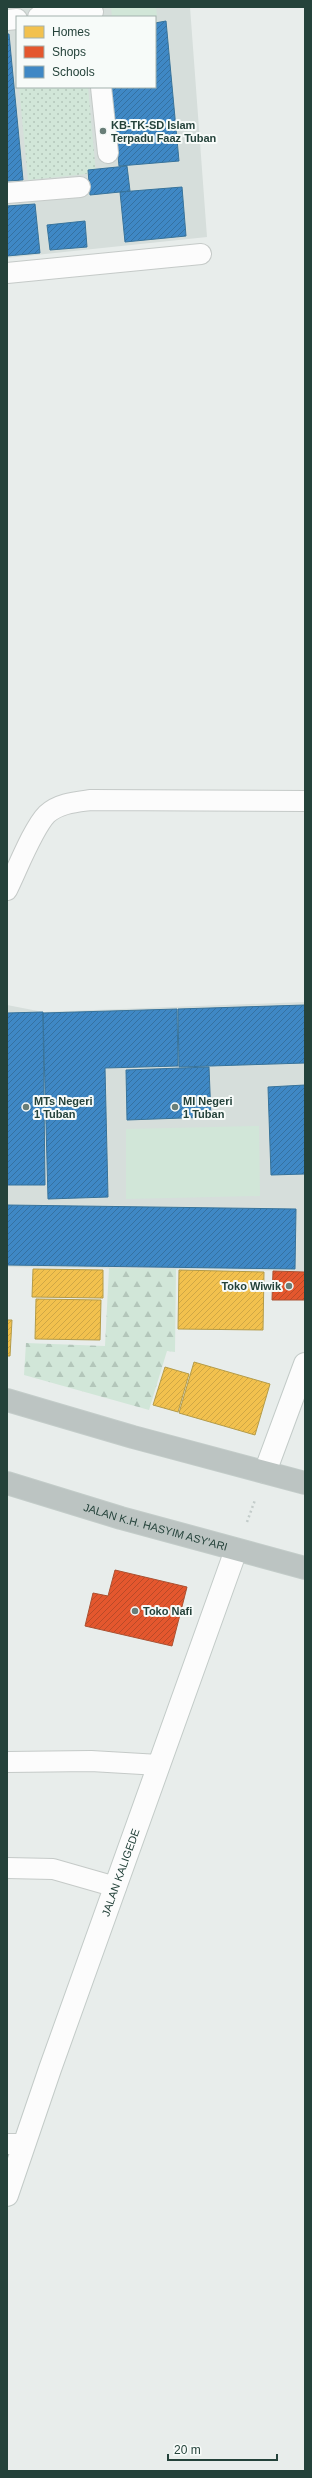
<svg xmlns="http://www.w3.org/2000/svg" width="312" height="2478" viewBox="0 0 312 2478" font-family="Helvetica,sans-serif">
<defs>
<pattern id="forest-firs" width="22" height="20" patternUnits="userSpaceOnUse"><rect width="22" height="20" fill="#d1e6d8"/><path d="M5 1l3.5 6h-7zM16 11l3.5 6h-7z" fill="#b3c6ba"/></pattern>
<pattern id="garden-dots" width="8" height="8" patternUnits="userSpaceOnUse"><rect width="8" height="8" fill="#d1e6d8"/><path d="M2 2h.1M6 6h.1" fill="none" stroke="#b3c6ba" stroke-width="1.8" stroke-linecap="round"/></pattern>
<pattern id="homes-hatch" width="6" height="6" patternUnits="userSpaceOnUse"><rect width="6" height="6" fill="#f2c14e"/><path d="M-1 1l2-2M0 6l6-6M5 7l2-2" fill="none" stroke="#cfa745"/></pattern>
<pattern id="shops-hatch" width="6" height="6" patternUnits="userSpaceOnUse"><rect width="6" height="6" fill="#e4572e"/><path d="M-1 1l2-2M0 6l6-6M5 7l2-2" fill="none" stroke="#b94a28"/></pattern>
<pattern id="schools-hatch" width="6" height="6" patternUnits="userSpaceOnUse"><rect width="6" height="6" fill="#3f88c5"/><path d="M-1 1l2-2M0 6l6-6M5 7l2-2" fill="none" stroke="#3571a1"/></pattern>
</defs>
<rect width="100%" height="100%" fill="#e8edeb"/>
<path fill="#d6dedb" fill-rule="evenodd" d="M7 7H190L207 237 7 258ZM17 17H155V87H17Z
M305 1002V1271L7 1267V1005L43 1012Z"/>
<path fill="url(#forest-firs)" d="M109 1268 176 1269 175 1352 167 1351 149 1410 24 1375 26 1343 105 1346Z"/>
<path fill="#d1e6d8" d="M111 7H156L157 16 112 17Z
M259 1126 260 1196 126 1199V1129Z"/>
<path fill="url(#garden-dots)" d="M19 87H88L96 173 28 180Z"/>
<path fill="url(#homes-hatch)" stroke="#b49b48" d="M33 1269 103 1270V1298L32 1297Z
M179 1270 264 1272 263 1330 178 1329Z
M36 1299 101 1300 100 1340 35 1339Z
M7 1320H12L10 1356H7Z
M194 1362 270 1384 255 1435 179 1413Z
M165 1367 189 1374 178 1412 153 1405Z"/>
<path fill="url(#shops-hatch)" stroke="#aa5132" d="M273 1271 305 1272V1300H272Z
M115 1570 187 1587 172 1646 85 1626 93 1593 108 1596Z"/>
<path fill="url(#schools-hatch)" stroke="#37739b" d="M166 21 179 161 119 166 111 87H155V23Z
M7 34H9L23 180 7 181Z
M127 166 130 191 90 195 88 170Z
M182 187 186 236 125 242 120 192Z
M35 204 40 253 7 256V206Z
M85 221 87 247 50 250 47 225Z
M305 1005V1063L179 1067 178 1009Z
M177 1009 178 1066 105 1068 108 1197 48 1199 43 1013Z
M43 1012 45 1185H7V1013Z
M209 1067 211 1117 127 1120 126 1070Z
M305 1085V1174L271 1175 268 1087Z
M7 1205 296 1209 295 1269 7 1265Z"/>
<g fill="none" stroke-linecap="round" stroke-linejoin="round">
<g stroke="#c5cac8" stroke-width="22">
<path id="lane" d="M38 17 93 12
M7 20 17 19
M101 87 108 153
M7 193 80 187
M7 273 201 254
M7 890C17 870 33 828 47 814 59 803 76 802 91 800L305 801
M7 1762 91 1761 159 1765
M7 1868 53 1869 116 1887
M7 2144H24"/>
</g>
<g stroke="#c3cbc8" stroke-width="24">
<g id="secondary">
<path d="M265 1472 305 1364"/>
<path id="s1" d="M7 2195 50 2069 236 1550"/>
</g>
</g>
<g stroke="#c3ccc9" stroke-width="24">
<g id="highway">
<path d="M7 1400 133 1437 305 1483"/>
<path id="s2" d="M7 1483 121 1518 305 1568"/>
</g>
</g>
<path stroke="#c3ccca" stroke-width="2.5" stroke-dasharray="2 3" stroke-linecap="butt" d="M247 1522 255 1500"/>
<use href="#lane" stroke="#fcfcfc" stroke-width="20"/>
<use href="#secondary" stroke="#fcfcfc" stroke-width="22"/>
<use href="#highway" stroke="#bcc4c2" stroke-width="22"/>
</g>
<g fill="#697e78" stroke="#f7fbf9" stroke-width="1.5">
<circle cx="103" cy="131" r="4"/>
<circle cx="26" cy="1107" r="4"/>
<circle cx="175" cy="1107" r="4"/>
<circle cx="289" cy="1286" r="4"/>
<circle cx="135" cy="1611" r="4"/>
</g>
<g text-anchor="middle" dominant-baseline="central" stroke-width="4" stroke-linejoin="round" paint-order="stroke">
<g font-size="11" font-weight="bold" fill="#24423a" stroke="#f7fbf9" text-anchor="start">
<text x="111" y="125">KB-TK-SD Islam<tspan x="111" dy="13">Terpadu Faaz Tuban</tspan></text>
<text x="34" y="1101">MTs Negeri<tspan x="34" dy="13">1 Tuban</tspan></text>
<text x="183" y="1101">MI Negeri<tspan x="183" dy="13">1 Tuban</tspan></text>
<text x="281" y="1286" text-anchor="end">Toko Wiwik</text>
<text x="143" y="1611">Toko Nafi</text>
</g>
<g font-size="11" fill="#24423a" stroke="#f7fbf9">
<text stroke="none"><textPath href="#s2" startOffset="155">JALAN K.H. HASYIM ASY'ARI</textPath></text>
<text stroke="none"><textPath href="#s1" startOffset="342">JALAN KALIGEDE</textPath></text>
</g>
</g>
<rect width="312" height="2478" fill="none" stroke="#24423a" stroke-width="16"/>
<rect x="16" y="16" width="140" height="72" fill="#f7fbf9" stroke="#a3b1ad"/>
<rect x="24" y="26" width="20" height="12" fill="#f2c14e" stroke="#a3b1ad"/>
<text x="52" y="36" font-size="12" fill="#24423a">Homes</text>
<rect x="24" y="46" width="20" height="12" fill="#e4572e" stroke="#a3b1ad"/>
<text x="52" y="56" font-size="12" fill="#24423a">Shops</text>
<rect x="24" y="66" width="20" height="12" fill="#3f88c5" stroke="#a3b1ad"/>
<text x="52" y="76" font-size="12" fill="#24423a">Schools</text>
<path d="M168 2454v6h109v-6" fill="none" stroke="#24423a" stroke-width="2"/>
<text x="174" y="2454" font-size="12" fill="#24423a" stroke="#f7fbf9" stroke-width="3" paint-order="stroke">20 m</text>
</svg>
